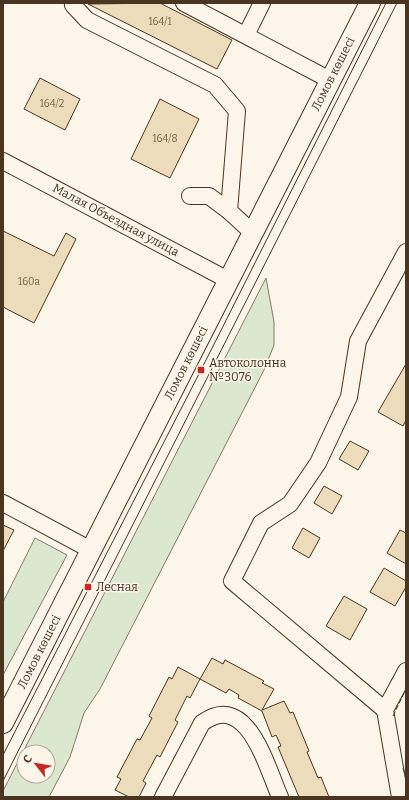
<svg xmlns="http://www.w3.org/2000/svg" width="409" height="800" font-family="Bitter,serif">
  <style>
    .green { fill: #dce7d0; stroke: #887966; fill-rule: evenodd }
    .building { fill: #ecdcbc; stroke: #4a3520 }
    .lines { fill: none; stroke-linecap: round; stroke-linejoin: round }
    .minor-casing { stroke: #4a3520; stroke-width: 18 }
    .major-casing { stroke: #4a3520; stroke-width: 22 }
    .minor { stroke: #fbf6e9; stroke-width: 16 }
    .major { stroke: #fbf6e9; stroke-width: 20 }
    .tram { stroke: #4a3520; stroke-width: 1 }
    .fence { stroke: #4a3520; stroke-width: 1; stroke-dasharray: 5 2; stroke-linecap: butt }
    .poi-dot { fill: #c62828; stroke: #fbf6e9; stroke-width: 1.5 }
    .labels { text-anchor: middle; dominant-baseline: central; stroke-width: 3; stroke-linejoin: round; paint-order: stroke }
    .number-label { font-size: 10px; fill: #725f47 }
    .street-label { font-size: 12px; fill: #4a3520; stroke: #fbf6e9 }
    .poi-label { font-size: 12px; fill: #4a3520; stroke: #fbf6e9; text-anchor: start }
  </style>
  <rect width="100%" height="100%" fill="#fbf6e9"/>
  <g class="green">
    <path d="M266 278 274 322V345L264 370 100 689 84 713 70 757 49 797H3V791ZM24 752H48V776H24Z"/>
    <polygon points="35,538 67,555 3,675 3,602"/>
  </g>
  <g class="building">
    <polygon points="160,3 232,40 217,69 88,4"/>
    <polygon points="40,78 80,99 65,130 24,109"/>
    <polygon points="160,99 199,119 170,178 131,159"/>
    <polygon points="3,231 54,256 66,233 76,239 34,323 3,307"/>
    <polygon points="406,364 406,420 403,426 378,412"/>
    <polygon points="350,441 369,451 358,470 339,459"/>
    <polygon points="324,486 342,496 332,514 314,503"/>
    <polygon points="3,525 14,530 3,551"/>
    <polygon points="303,528 320,538 309,558 292,548"/>
    <polygon points="400,530 406,533 406,564 387,553"/>
    <polygon points="384,568 406,581 406,587 395,606 370,592"/>
    <polygon points="344,596 367,609 350,640 326,626"/>
    <polygon points="212,658 223,664 225,660 264,681 262,683 274,689 262,710 284,701 290,713 293,712 309,751 307,752 318,778 321,777 329,797 299,797 278,747 281,746 276,735 272,737 262,711 238,698 239,695 229,689 226,693 200,679"/>
    <polygon points="178,667 200,679 190,698 187,696 175,720 178,722 160,757 157,755 143,781 146,783 139,797 129,797 115,790 121,779 117,777 137,739 140,740 152,718 149,716 169,677 172,679"/>
  </g>
  <g class="lines">
    <g class="minor-casing">
      <g id="minor">
        <polyline points="74,3 73,5 87,20 215,85 237,111 229,211 253,233"/>
        <polyline points="184,3 330,80"/>
        <polyline points="246,35 262,3"/>
        <polyline points="3,161 228,280"/>
        <polyline points="190,196 209,196 229,211"/>
        <polyline points="3,503 91,550"/>
        <polyline points="385,710 232,581 261,523 290,504 318,463 349,397 358,341 406,252"/>
        <path d="M163 797 202 723C247 689 267 768 280 797"/>
        <polyline points="400,797 385,710 406,671"/>
      </g>
    </g>
    <g class="major-casing">
      <polyline id="major" points="3,723 370,3"/>
    </g>
    <use href="#minor" class="minor"/>
    <use href="#major" class="major"/>
    <g class="tram">
      <polyline points="3,755 201,370 386,3"/>
      <polyline points="3,781 397,3"/>
    </g>
    <g class="fence">
      <polyline points="393,716 406,689"/>
      <polyline points="403,768 406,779"/>
    </g>
  </g>
  <g class="poi-dot">
    <rect x="197" y="366" width="8" height="8" rx="2"/>
    <rect x="84" y="583" width="8" height="8" rx="2"/>
  </g>
  <g class="labels">
    <g class="number-label">
      <text x="160" y="22">164/1</text>
      <text x="52" y="104">164/2</text>
      <text x="165" y="139">164/8</text>
      <text x="29" y="282">160а</text>
    </g>
    <g class="street-label">
      <text transform="translate(333 74) rotate(-63)">Ломов көшесі</text>
      <text transform="translate(116 220) rotate(28)">Малая Объездная улица</text>
      <text transform="translate(186 363) rotate(-63)">Ломов көшесі</text>
      <text transform="translate(39 652) rotate(-63)">Ломов көшесі</text>
    </g>
    <g class="poi-label">
      <text x="209" y="363">Автоколонна<tspan x="209" dy="14">№3076</tspan></text>
      <text x="96" y="587">Лесная</text>
    </g>
  </g>
  <rect width="409" height="800" fill="none" stroke="#4a3520" stroke-width="8"/>
  <g transform="translate(36 764) rotate(301)"><circle r="19" fill="#fbf6e9" stroke="#b4a999"/>
  <path d="M0-3L7 15L0 10L-7 15Z" fill="#c62828"/>
  <text y="-6" font-size="11" font-weight="bold" text-anchor="middle" fill="#4a3520">С</text>
  </g>
</svg>
